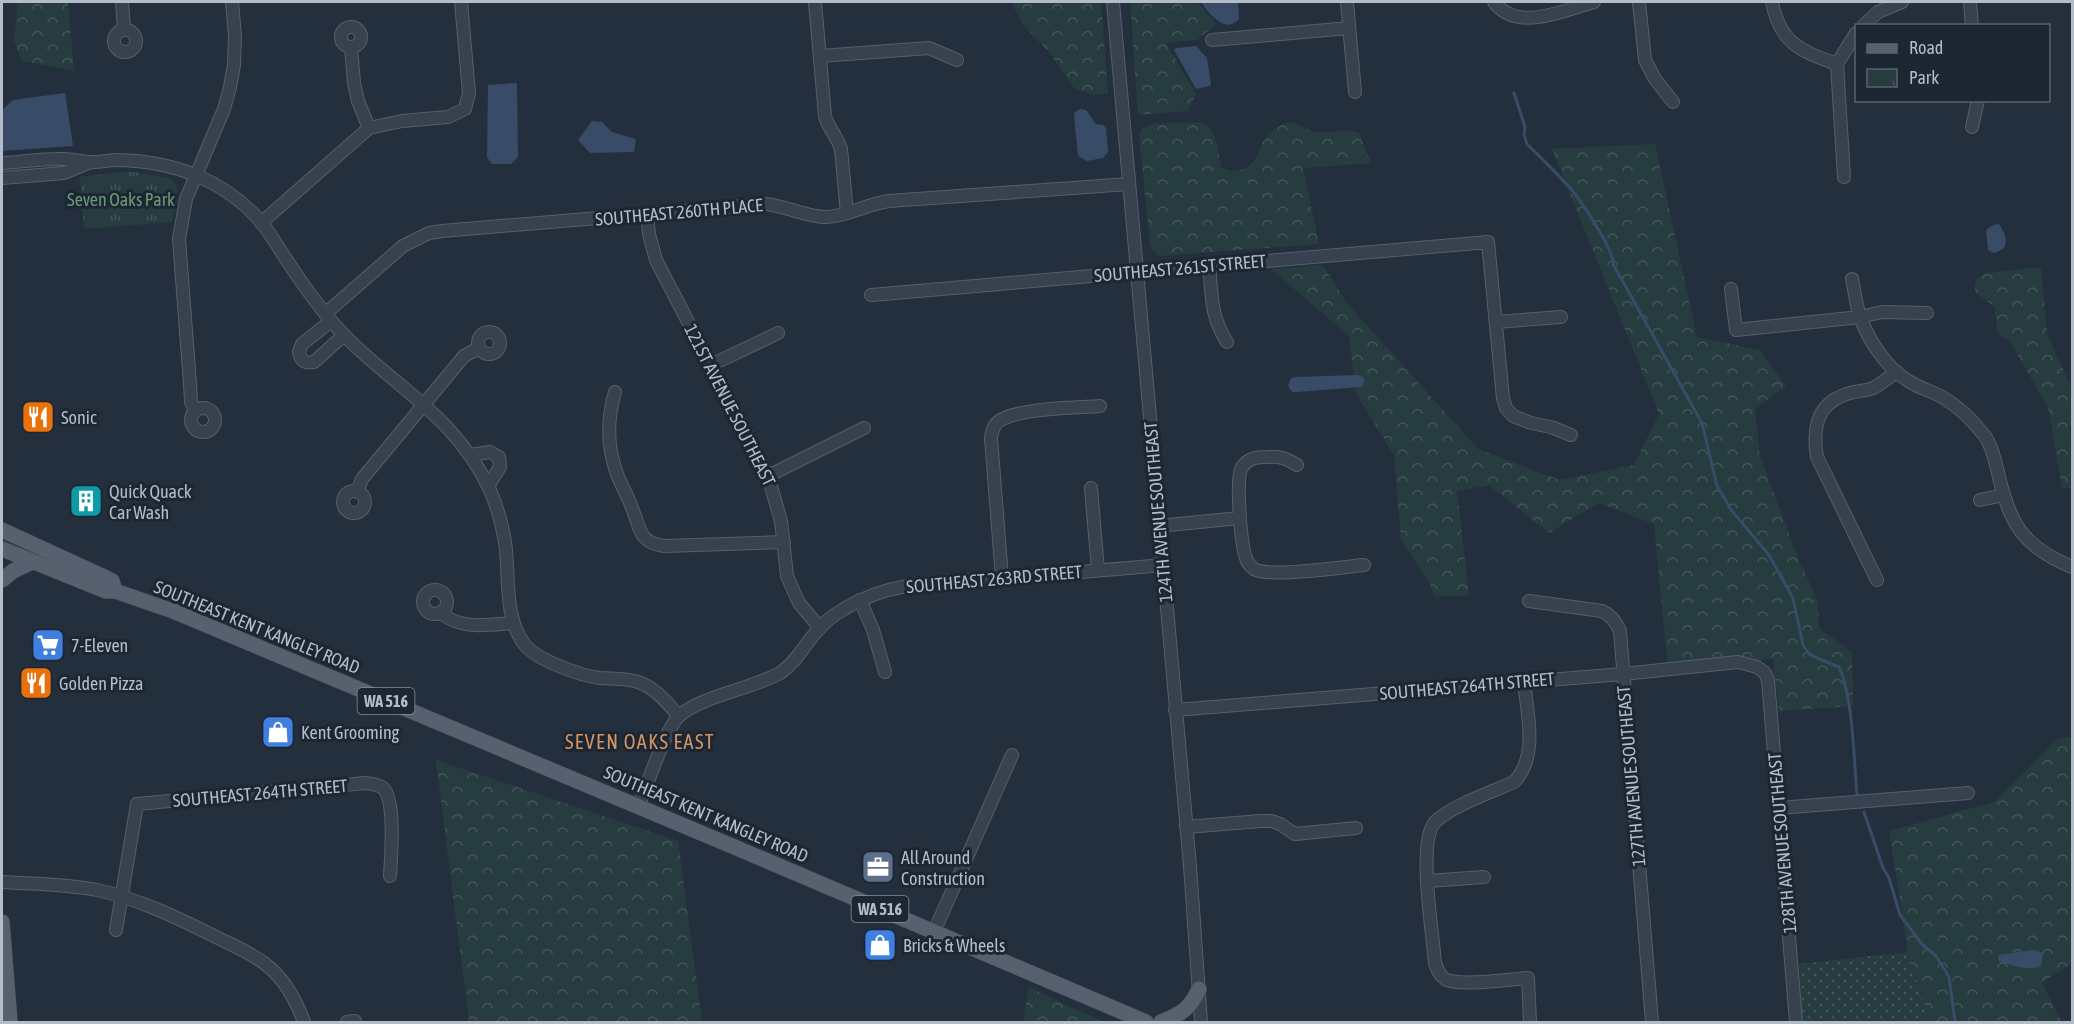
<svg xmlns="http://www.w3.org/2000/svg" width="2074" height="1024" font-family="'Asap Condensed',sans-serif">
  <style>
    .grass { fill: url(#grass-dots) }
    .forest { fill: url(#forest-crowns) }
    .park { fill: url(#park-tufts) }
    .water { fill: #394c67 }
    .lines { fill: none; stroke-linecap: round; stroke-linejoin: round }
    .stream { stroke: #394c67; stroke-width: 3 }
    .minor-casing { stroke: #565f6c; stroke-width: 14 }
    .major-casing { stroke: #414a57; stroke-width: 16 }
    .minor { stroke: #38414e; stroke-width: 12 }
    .major { stroke: #56606e; stroke-width: 15 }
    .labels { text-anchor: middle; dominant-baseline: central; stroke-width: 6; stroke-linejoin: round; paint-order: stroke }
    .shield { fill: #1d2633; stroke: #878f9c; stroke-width: 1.5 }
    .shield-label { font-size: 16px; font-weight: bold; fill: #b4bcc9 }
    .park-label { font-size: 18px; fill: #6b9a76; stroke: #1d2633 }
    .street-label { font-size: 18px; fill: #b4bcc9; stroke: #1d2633 }
    .poi-label { font-size: 18px; fill: #b4bcc9; stroke: #1d2633; text-anchor: start }
    .neighbourhood-label { font-size: 20px; letter-spacing: 1.5px; fill: #d59563; stroke: #1d2633 }
  </style>
  <defs>
    <pattern id="grass-dots" width="8" height="8" patternUnits="userSpaceOnUse" patternTransform="scale(1.5)"><rect width="8" height="8" fill="#263c3f"/><path d="M2 2h.1M6 6h.1" fill="none" stroke="#435659" stroke-width="1.8" stroke-linecap="round"/></pattern>
    <pattern id="forest-crowns" width="20" height="18" patternUnits="userSpaceOnUse" patternTransform="scale(1.5)"><rect width="20" height="18" fill="#263c3f"/><path d="M2 6a3 3 0 1 1 6 0M12 15a3 3 0 1 1 6 0" fill="none" stroke="#435659"/></pattern>
    <pattern id="park-tufts" width="24" height="20" patternUnits="userSpaceOnUse" patternTransform="scale(1.5)"><rect width="24" height="20" fill="#263c3f"/><path d="M3 7l-1-3M5 7V3M7 7l1-3M15 17l-1-3M17 17v-4M19 17l1-3" fill="none" stroke="#435659"/></pattern>
  </defs>
  <rect width="100%" height="100%" fill="#242f3e"/>
  <polygon class="grass" points="1908,952 1930,1022 1802,1022 1799,964"/>
  <g class="forest">
    <polygon points="18,2 68,2 74,71 22,61 14,41"/>
    <polygon points="1011,2 1101,2 1108,94 1093,95 1074,88 1049,52 1024,26"/>
    <polygon points="1130,2 1197,2 1216,24 1197,40 1166,43 1196,94 1188,111 1138,115"/>
    <path d="M1201 122C1217 128 1218 152 1221 167 1236 176 1252 168 1259 153 1261 148 1261 144 1264 140 1268 134 1275 128 1282 125 1295 118 1301 127 1312 131 1328 136 1343 127 1359 133L1371 163 1303 168 1319 244 1160 256 1154 252 1150 245 1139 135 1143 128 1152 124Z"/>
    <polygon points="1655,144 1697,337 1760,350 1786,386 1755,409 1760,456 1795,550 1818,603 1819,628 1852,652 1853,706 1779,711 1773,659 1668,669 1654,524 1599,503 1549,533 1489,485 1457,491 1469,595 1434,597 1430,584 1401,540 1394,455 1356,394 1349,336 1271,269 1323,265 1346,302 1478,449 1560,480 1634,465 1659,414 1552,149"/>
    <polygon points="2041,267 2047,334 2072,389 2072,426 2070,426 2072,488 2062,488 2048,407 2010,342 1998,334 1994,306 1976,293 1974,285 1977,278 1986,273"/>
    <polygon points="2072,737 2072,963 2042,983 2062,1022 1930,1022 1908,952 1889,831 1994,802 2059,738"/>
    <polygon points="436,760 678,841 702,1022 469,1022"/>
    <polygon points="1029,987 1103,1022 1023,1022"/>
  </g>
  <path class="park" d="M121 172H135L169 178C184 188 175 207 172 222L84 229 80 177Z"/>
  <g class="water">
    <path d="M1201 2H1238L1239 19C1226 35 1208 13 1201 2Z"/>
    <polygon points="1196,46 1207,58 1211,84 1210,86 1196,89 1174,50 1176,48"/>
    <polygon points="517,83 518,157 511,164 492,164 487,157 488,85"/>
    <polygon points="65,93 73,146 2,151 2,110 13,100"/>
    <polygon points="1080,109 1086,110 1096,124 1103,125 1106,128 1108,152 1103,158 1087,161 1078,156 1074,116 1075,112"/>
    <polygon points="592,121 602,122 612,132 636,139 634,152 590,153 578,140"/>
    <path d="M1999 224C2004 232 2009 241 2003 249L1994 253 1988 250 1986 230 1993 225Z"/>
    <polygon points="1357,375 1363,377 1365,381 1360,387 1297,392 1292,392 1288,386 1291,378 1296,377"/>
    <path d="M2034 950 2043 953 2041 966C2029 972 2011 965 1999 961L1998 958 1999 955Z"/>
  </g>
  <g class="lines">
    <g class="stream">
      <path d="M1514 93 1525 127 1524 135 1527 144C1544 161 1561 177 1576 195 1584 206 1615 252 1613 264L1702 423 1717 486 1732 511 1769 555 1793 598 1803 645 1810 655 1839 667C1853 697 1854 760 1857 794"/>
      <polyline points="1864,812 1883,868 1889,878 1900,915 1922,944 1936,956 1949,977 1955,1022"/>
    </g>
    <g class="minor-casing">
      <g id="minor">
        <polyline points="122,2 124,30"/>
        <path d="M815 2 825 116C828 128 837 136 841 149L847 213"/>
        <polyline points="1113,2 1190,866 1201,1022"/>
        <polyline points="1347,2 1355,92"/>
        <path d="M1494 2C1517 33 1564 10 1594 2"/>
        <polyline points="1639,2 1645,60 1655,79 1673,102"/>
        <path d="M1772 2C1780 43 1800 51 1837 64"/>
        <polyline points="1970,2 1972,26"/>
        <polyline points="1863,26 1878,12 1902,2"/>
        <circle cx="351" cy="37" r="10"/>
        <circle cx="125" cy="41" r="11"/>
        <polyline points="1212,40 1349,28"/>
        <polyline points="351,47 354,83 358,101 369,128"/>
        <polyline points="820,56 929,48 957,60"/>
        <polyline points="1837,64 1844,177"/>
        <polyline points="1837,64 1856,33"/>
        <polyline points="1972,127 1978,100"/>
        <path d="M2 163C22 162 44 158 65 159 73 159 81 162 89 162 98 163 108 160 118 160 173 161 225 180 261 222 271 234 279 249 288 262 307 291 327 319 351 342 403 392 458 421 490 490 497 506 502 524 505 542 510 575 503 617 525 645 537 660 581 676 600 678 613 679 626 678 638 682 656 688 667 703 679 716"/>
        <polyline points="2,178 64,173 88,163"/>
        <polyline points="647,214 649,234 656,260 768,476 781,521 787,576 799,603 820,628"/>
        <polyline points="261,223 369,128 402,121 448,117 465,109 469,93 461,2"/>
        <path d="M1209 265C1212 294 1210 316 1227 342"/>
        <path d="M1852 279C1855 292 1856 307 1861 319 1869 341 1887 368 1907 380 1918 388 1932 391 1944 398 1959 407 1973 421 1984 435 1992 445 1995 461 1998 473 2010 524 2022 546 2072 567"/>
        <polyline points="1731,289 1736,330 1860,317 1882,312 1927,313"/>
        <polyline points="871,295 1488,242 1503,398 1506,408 1513,416 1531,423 1551,427 1571,435"/>
        <path d="M325 314 403 246 429 233 442 231 766 204C786 206 807 217 826 217 848 216 867 204 889 201L1129 184"/>
        <path d="M331 321 302 344 299 352C300 361 306 364 314 362L344 335"/>
        <polyline points="1496,322 1561,317"/>
        <circle cx="489" cy="343" r="11"/>
        <polyline points="711,365 778,333"/>
        <path d="M615 392C607 419 607 447 617 474 621 485 628 496 632 508 641 529 638 542 664 546L784 542"/>
        <circle cx="203" cy="420" r="12"/>
        <polyline points="195,411 191,402 190,384 179,239 186,199 224,109 230,87 234,65 235,36 232,2"/>
        <polyline points="470,455 490,452 499,457 500,467 488,486"/>
        <path d="M1297 465C1286 458 1279 456 1267 457 1257 457 1248 458 1242 467 1235 477 1241 545 1246 558 1247 562 1250 566 1254 569 1268 578 1343 567 1364 565"/>
        <polyline points="768,476 864,428"/>
        <polyline points="1091,488 1098,570"/>
        <circle cx="354" cy="502" r="11"/>
        <polyline points="357,492 362,479 464,356 479,348"/>
        <polyline points="1980,500 2003,495"/>
        <polyline points="1158,526 1240,518"/>
        <path d="M1002 578 991 438C992 432 993 426 998 422 1014 408 1077 408 1100 406"/>
        <path d="M1877 580 1817 457C1812 427 1817 402 1850 393 1857 391 1866 391 1873 388 1881 384 1889 377 1897 372"/>
        <circle cx="435" cy="602" r="12"/>
        <polyline points="860,600 873,630 885,672"/>
        <path d="M1529 601 1602 611C1612 616 1615 621 1620 631L1652 1022"/>
        <path d="M441 613C461 630 488 625 512 623"/>
        <path d="M1524 681C1527 714 1539 756 1514 782 1492 792 1451 806 1435 822 1417 841 1433 935 1435 963 1437 969 1439 975 1445 979 1458 987 1511 979 1528 978L1530 1022"/>
        <polyline points="1175,710 1623,674 1738,662 1757,667 1765,673 1768,680 1796,1022"/>
        <path d="M638 807C647 786 665 730 679 716 701 696 752 689 780 673 797 662 805 643 819 629 825 622 835 614 844 609 892 579 948 582 1003 578 1056 574 1109 570 1162 565"/>
        <polyline points="1779,808 1968,793"/>
        <polyline points="1186,827 1261,821 1272,821 1280,824 1295,834 1356,828"/>
        <polyline points="1428,881 1484,877"/>
        <path d="M2 882C33 884 66 884 97 890 139 899 178 918 216 937 232 945 249 952 264 963 283 977 296 1000 304 1022"/>
        <path d="M116 930 137 804 365 783C371 784 378 784 383 788 396 800 391 857 390 876"/>
        <polyline points="934,932 1012,755"/>
        <polyline points="347,1022 355,1021"/>
      </g>
    </g>
    <g class="major-casing">
      <g id="major">
        <polyline points="2,530 102,576 112,581 115,591"/>
        <polyline points="2,549 106,591 115,591 173,611 732,846 1146,1022"/>
        <polyline points="2,580 13,571 32,562"/>
        <polyline points="2,922 10,1022"/>
        <path d="M1161 1022C1181 1014 1190 1009 1199 989"/>
      </g>
    </g>
    <use href="#minor" class="minor"/>
    <use href="#major" class="major"/>
  </g>
  <defs>
    <g id="restaurant-square" transform="scale(1.725)"><rect x="-9" y="-9" width="18" height="18" rx="4" fill="#e8710a" stroke="#1d2633"/><path d="M-5-6h1v4h1v-4h1v4h1v-4h1v5L-1.5 .5V6h-2V.5L-5-1ZM5-6V6H3V1.5H1.5Q1.5-4 5-6Z" fill="#fff"/></g>
    <g id="building-square" transform="scale(1.725)"><rect x="-9" y="-9" width="18" height="18" rx="4" fill="#0f9aa8" stroke="#1d2633"/><path d="M-4-6H4V6H1V3H-1V6H-4ZM-2.5-4.3h1.7v1.8h-1.7ZM.8-4.3h1.7v1.8H.8ZM-2.5-1h1.7V.8h-1.7ZM.8-1h1.7V.8H.8Z" fill="#fff"/></g>
    <g id="supermarket-square" transform="scale(1.725)"><rect x="-9" y="-9" width="18" height="18" rx="4" fill="#3f7fe0" stroke="#1d2633"/><path d="M-6-5.5h2.5l.6 2H6L4.5 2H-2.5L-4.4-4H-6ZM-1.5 3.2a1.3 1.3 0 1 0 .1 0ZM3 3.2a1.3 1.3 0 1 0 .1 0Z" fill="#fff"/></g>
    <g id="shop-square" transform="scale(1.725)"><rect x="-9" y="-9" width="18" height="18" rx="4" fill="#3f7fe0" stroke="#1d2633"/><path d="M-5-2.5h2.3a2.7 3.5 0 0 1 5.4 0H5L5.5 6h-11ZM-1.5-2.5h3a1.5 2.3 0 0 0-3 0Z" fill="#fff"/></g>
    <g id="office-square" transform="scale(1.725)"><rect x="-9" y="-9" width="18" height="18" rx="4" fill="#5c6f8a" stroke="#1d2633"/><path d="M-6-3h4V-5.5h4V-3h4V5H-6ZM-1-4.5V-3h2v-1.5ZM-6 0V1H6V0Z" fill="#fff"/></g>
  </defs>
  <g fill-rule="evenodd">
    <use href="#restaurant-square" x="38" y="417"/>
    <use href="#building-square" x="86" y="501"/>
    <use href="#supermarket-square" x="48" y="645"/>
    <use href="#restaurant-square" x="36" y="683"/>
    <use href="#shop-square" x="278" y="732"/>
    <use href="#office-square" x="878" y="867"/>
    <use href="#shop-square" x="880" y="945"/>
  </g>
  <g class="labels">
    <g class="shield">
      <rect x="357.5" y="688" width="57" height="26" rx="4.5"/>
      <rect x="851.5" y="896" width="57" height="26" rx="4.5"/>
    </g>
    <g class="shield-label">
      <text x="386" y="701">WA 516</text>
      <text x="880" y="909">WA 516</text>
    </g>
    <g class="park-label">
      <text x="121" y="199">Seven Oaks Park</text>
    </g>
    <g class="street-label">
      <text transform="translate(679 212) rotate(-5)">SOUTHEAST 260TH PLACE</text>
      <text transform="translate(1180 268) rotate(-5)">SOUTHEAST 261ST STREET</text>
      <text transform="translate(730 405) rotate(63)">121ST AVENUE SOUTHEAST</text>
      <text transform="translate(1158 512) rotate(-95)">124TH AVENUE SOUTHEAST</text>
      <text transform="translate(994 579) rotate(-5)">SOUTHEAST 263RD STREET</text>
      <text transform="translate(257 627) rotate(22)">SOUTHEAST KENT KANGLEY ROAD</text>
      <text transform="translate(1467 686) rotate(-5)">SOUTHEAST 264TH STREET</text>
      <text transform="translate(1631 776) rotate(-95)">127TH AVENUE SOUTHEAST</text>
      <text transform="translate(260 793) rotate(-5)">SOUTHEAST 264TH STREET</text>
      <text transform="translate(706 814) rotate(23)">SOUTHEAST KENT KANGLEY ROAD</text>
      <text transform="translate(1782 843) rotate(-95)">128TH AVENUE SOUTHEAST</text>
    </g>
    <g class="poi-label">
      <text x="61" y="417">Sonic</text>
      <text x="109" y="491">Quick Quack<tspan x="109" dy="21">Car Wash</tspan></text>
      <text x="71" y="645">7-Eleven</text>
      <text x="59" y="683">Golden Pizza</text>
      <text x="301" y="732">Kent Grooming</text>
      <text x="901" y="857">All Around<tspan x="901" dy="21">Construction</tspan></text>
      <text x="903" y="945">Bricks &amp; Wheels</text>
    </g>
    <g class="neighbourhood-label">
      <text x="640" y="741">SEVEN OAKS EAST</text>
    </g>
  </g>
  <rect width="2074" height="1024" fill="none" stroke="#b4bcc9" stroke-width="6"/>
  <rect x="1855" y="24" width="195" height="78" fill="#1d2633" stroke="#59626f" stroke-width="1.5"/>
  <rect x="1867" y="44" width="30" height="9" fill="#56606e" stroke="#59626f" stroke-width="1.5"/>
  <text x="1909" y="54" font-size="18" fill="#b4bcc9">Road</text>
  <rect x="1867" y="69" width="30" height="18" fill="url(#park-tufts)" stroke="#59626f" stroke-width="1.5"/>
  <text x="1909" y="84" font-size="18" fill="#b4bcc9">Park</text>
</svg>
